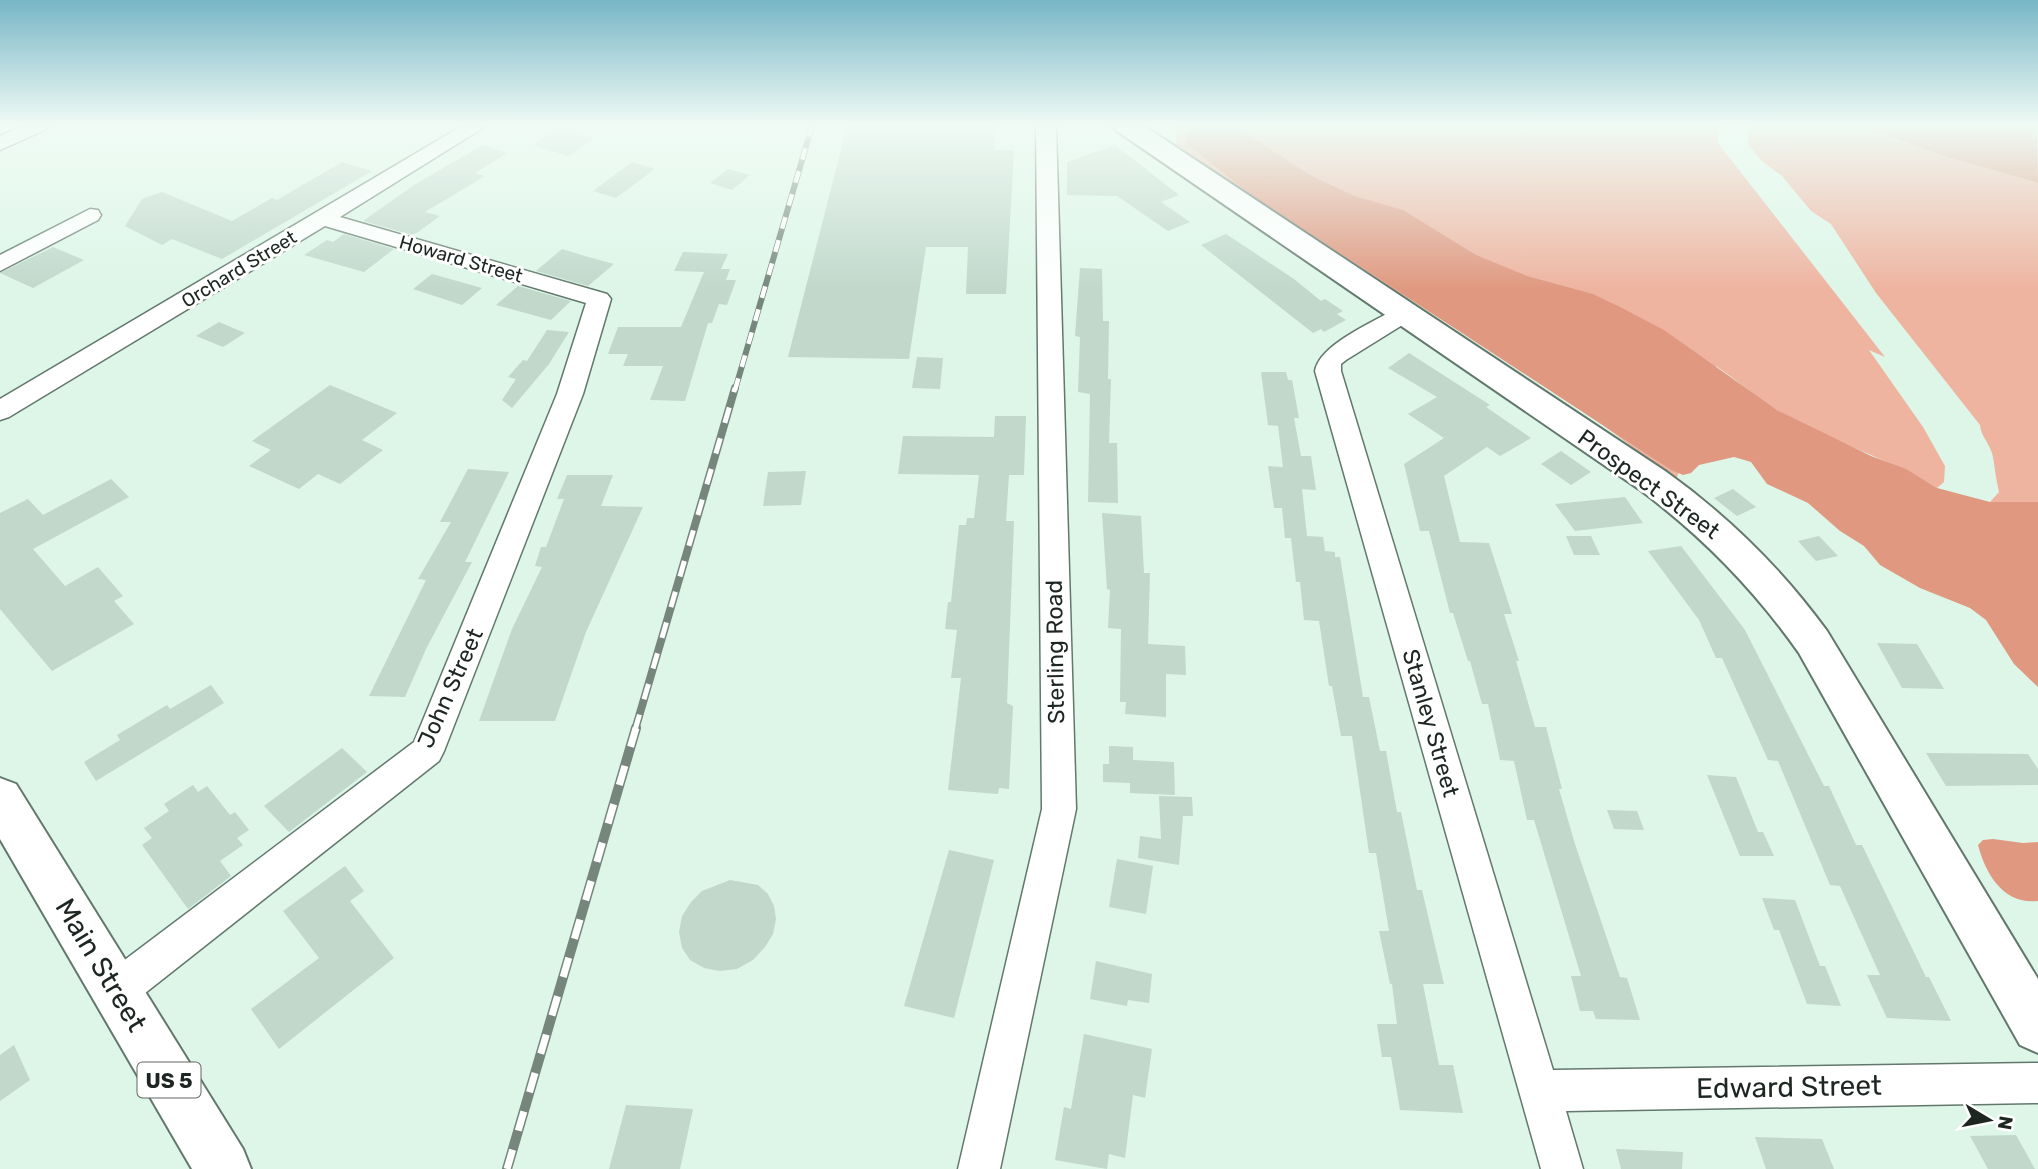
<svg xmlns="http://www.w3.org/2000/svg" width="2038" height="1169" font-family="Rubik,sans-serif">
  <style>
    .green { fill: #eeb4a0 }
    .forest { fill: #e09880 }
    .building { fill: #c1d8cb }
    .lines { fill: none; stroke-linecap: round; stroke-linejoin: round }
    .minor-casing { stroke: #63786c; stroke-width: 3 }
    .secondary-casing { stroke: #63786c; stroke-width: 4 }
    .trunk-casing { stroke: #63786c; stroke-width: 4 }
    .minor { fill: #fff; fill-rule: evenodd }
    .secondary { fill: #fff; fill-rule: evenodd }
    .trunk { fill: #fff; fill-rule: evenodd }
    .rail-far2-casing { stroke: #76867d; stroke-width: 6 }
    .rail-far1-casing { stroke: #76867d; stroke-width: 8 }
    .rail-casing { stroke: #76867d; stroke-width: 10 }
    .rail-far2 { stroke: #fff; stroke-width: 4.5; stroke-dasharray: 12; stroke-linecap: butt }
    .rail-far1 { stroke: #fff; stroke-width: 5; stroke-dasharray: 16; stroke-linecap: butt }
    .rail { stroke: #fff; stroke-width: 7; stroke-dasharray: 20; stroke-linecap: butt }
    .labels { text-anchor: middle; dominant-baseline: central; stroke-width: 6; stroke-linejoin: round; paint-order: stroke }
    .far-street-label { font-size: 19px; fill: #1d2621; stroke: #fff }
    .shield { fill: #fff; stroke: #616764; stroke-width: 2 }
    .shield-label { font-size: 21px; font-weight: bold; fill: #1d2621 }
    .street-label { font-size: 23px; fill: #1d2621; stroke: #fff }
    .near-street-label { font-size: 28px; fill: #1d2621; stroke: #fff }
  </style>
  <rect width="100%" height="100%" fill="#ddf6e8"/>
  <g class="green">
    <path d="M1177 126H1718V143L1885 357 1869 350 1923 427 1945 466 1944 482 1937 488C1886 457 1828 441 1777 410 1756 397 1737 380 1716 366L1676 480 1583 410 1337 253 1176 145Z"/>
    <path d="M1752 126H1862L1940 155 2038 183V502H1990L1999 492C1996 480 1995 469 1993 457 1991 445 1981 437 1980 425L1876 293 1831 224 1811 211 1782 176 1763 162 1748 145V134Z"/>
  </g>
  <g class="forest">
    <polygon points="1187,126 1241,126 1251,136 1308,174 1354,196 1403,210 1476,255 1527,276 1593,294 1620,307 1664,330 1777,410 1871,456 1906,469 1937,488 1990,502 2038,502 2038,687 2014,664 1986,620 1970,608 1920,588 1880,565 1864,546 1840,531 1808,503 1767,484 1751,462 1734,457 1699,465 1691,473 1683,475 1671,470 1247,192 1187,144"/>
    <polygon points="1862,126 2037,126 2038,183 1940,155"/>
    <path d="M1993 839 2023 843 2038 842V901C2004 905 1986 875 1978 845L1983 840Z"/>
  </g>
  <g class="building">
    <polygon points="847,126 996,126 994,150 1014,150 1006,294 966,294 968,247 926,247 909,359 788,357"/>
    <polygon points="560,127 594,138 568,156 533,145"/>
    <polygon points="483,145 507,153 475,173 485,176 425,212 440,216 418,232 412,235 363,221 414,185"/>
    <polygon points="1115,145 1179,195 1161,202 1190,222 1168,231 1117,196 1067,195 1067,162"/>
    <polygon points="342,162 372,171 222,259 172,239 162,245 125,226 142,199 162,192 232,221 272,198 277,200"/>
    <polygon points="632,162 655,169 616,198 593,191"/>
    <polygon points="728,169 750,175 732,190 710,183"/>
    <polygon points="344,234 394,249 364,272 304,255 327,240 333,242"/>
    <polygon points="1226,234 1294,279 1321,301 1325,299 1343,311 1337,314 1346,320 1324,332 1321,329 1313,333 1201,245"/>
    <polygon points="53,247 84,260 33,288 0,273"/>
    <polygon points="562,249 585,256 614,264 588,286 536,271"/>
    <polygon points="683,252 728,254 721,269 730,269 726,280 736,280 727,305 719,304 712,323 708,323 685,401 650,400 663,366 623,366 628,354 608,354 618,327 681,327 704,272 674,271"/>
    <polygon points="1080,268 1102,269 1103,321 1109,321 1108,379 1111,379 1109,443 1117,443 1118,503 1088,502 1090,394 1078,392 1080,337 1075,336"/>
    <polygon points="432,274 482,288 462,305 413,289"/>
    <polygon points="518,286 571,301 551,320 496,305"/>
    <polygon points="219,322 245,333 223,347 196,336"/>
    <polygon points="547,330 569,332 549,364 512,408 502,400 516,379 508,377 523,360 527,361"/>
    <polygon points="1409,353 1490,405 1486,407 1531,438 1500,456 1487,447 1444,476 1460,542 1489,543 1512,614 1504,614 1519,661 1516,661 1535,727 1546,727 1562,789 1559,789 1575,844 1620,977 1627,978 1640,1020 1596,1019 1593,1011 1580,1011 1571,976 1581,976 1534,820 1527,820 1514,761 1500,760 1488,704 1482,704 1470,661 1468,661 1453,613 1450,613 1429,531 1420,531 1404,464 1444,438 1408,414 1437,397 1388,368"/>
    <polygon points="917,357 943,358 940,389 912,388"/>
    <polygon points="1261,372 1286,372 1288,380 1292,380 1299,418 1294,418 1301,456 1311,456 1316,490 1302,489 1307,536 1323,537 1325,551 1335,552 1335,557 1340,557 1363,697 1369,697 1380,751 1386,751 1397,812 1401,812 1417,890 1422,890 1444,984 1423,984 1439,1065 1453,1065 1463,1113 1400,1110 1391,1057 1382,1057 1377,1024 1397,1024 1392,984 1390,984 1379,931 1389,931 1376,853 1369,853 1352,736 1341,736 1332,686 1329,686 1319,621 1304,620 1300,582 1296,582 1291,538 1285,538 1282,508 1274,508 1268,466 1283,467 1278,426 1268,425"/>
    <polygon points="330,385 397,413 362,440 383,450 340,484 318,474 299,489 249,466 271,450 252,441"/>
    <polygon points="995,416 1026,416 1024,475 1009,475 1006,521 1014,521 1007,703 1013,706 1009,789 999,788 998,794 948,790 961,678 951,678 957,630 945,629 948,602 951,602 959,525 966,525 967,518 974,518 979,475 898,474 903,436 994,437"/>
    <polygon points="1561,451 1591,472 1571,485 1541,464"/>
    <polygon points="468,469 509,472 465,562 472,562 426,649 405,697 369,696 426,580 418,579 451,522 440,522"/>
    <polygon points="806,471 801,505 763,506 768,472"/>
    <polygon points="567,475 613,475 601,506 643,507 586,632 555,721 479,721 512,629 542,567 535,566 541,547 546,547 564,499 557,499"/>
    <polygon points="111,479 129,497 33,549 65,586 98,567 123,596 114,601 134,624 52,671 0,609 0,513 28,499 43,515"/>
    <polygon points="1733,489 1756,507 1737,516 1714,498"/>
    <polygon points="1625,497 1643,523 1575,531 1555,504"/>
    <polygon points="1102,513 1141,516 1144,573 1150,573 1148,644 1185,646 1186,675 1166,674 1166,717 1125,714 1126,702 1120,702 1121,629 1108,628 1110,590 1107,589"/>
    <polygon points="1566,536 1591,536 1600,555 1574,555"/>
    <polygon points="1819,536 1838,556 1816,561 1798,541"/>
    <polygon points="1681,546 1745,630 1824,786 1829,786 1856,845 1862,845 1926,977 1929,977 1951,1021 1887,1018 1867,975 1880,975 1840,886 1830,885 1778,761 1768,760 1722,658 1716,658 1699,620 1648,551"/>
    <polygon points="1877,643 1917,644 1944,689 1902,688"/>
    <polygon points="211,685 224,703 96,781 84,762 120,740 117,735 167,705 170,709"/>
    <polygon points="1109,746 1133,747 1133,760 1174,762 1175,795 1130,793 1130,783 1103,782 1103,764 1109,764"/>
    <polygon points="342,748 367,772 289,832 264,806"/>
    <polygon points="1926,753 2028,754 2038,769 2038,785 1946,786"/>
    <polygon points="1707,775 1736,777 1758,832 1763,832 1774,856 1740,856"/>
    <polygon points="193,785 198,792 207,786 230,815 235,812 249,830 237,838 243,845 220,861 231,876 188,909 142,845 152,838 144,828 169,811 164,804"/>
    <polygon points="1159,796 1192,797 1193,816 1183,816 1179,865 1138,858 1140,836 1161,839"/>
    <polygon points="1607,810 1637,811 1644,830 1614,829"/>
    <polygon points="949,850 994,860 954,1018 904,1006"/>
    <polygon points="1117,859 1153,866 1146,914 1109,907"/>
    <polygon points="345,866 364,891 350,901 394,958 279,1049 251,1009 319,958 283,911"/>
    <polygon points="730,880 758,885 768,894 774,906 776,919 773,934 765,947 753,960 737,969 720,971 704,968 690,960 682,948 679,932 682,916 691,902 702,891"/>
    <polygon points="1762,898 1795,900 1820,966 1825,966 1841,1006 1807,1004 1779,930 1774,930"/>
    <polygon points="1096,961 1152,974 1149,1003 1128,1000 1127,1006 1090,999"/>
    <polygon points="1084,1034 1152,1049 1145,1098 1133,1095 1125,1158 1109,1154 1107,1169 1055,1160 1064,1107 1071,1109"/>
    <polygon points="14,1045 30,1080 0,1101 0,1055"/>
    <polygon points="626,1105 693,1109 680,1169 609,1169"/>
    <polygon points="2016,1135 2035,1169 1988,1169 1970,1136"/>
    <polygon points="1755,1137 1822,1139 1834,1169 1766,1169"/>
    <polygon points="1616,1149 1683,1152 1682,1169 1621,1169"/>
  </g>
  <g class="lines">
    <g class="minor-casing">
      <g id="minor">
        <polygon points="22,126 48,126 45,130 0,150 0,136"/>
        <polygon points="462,126 486,126 340,217 607,294 611,299 583,394 444,751 439,761 130,1005 116,1010 102,1005 97,991 102,977 414,742 557,394 586,303 325,226 9,417 0,420 0,399"/>
        <polygon points="1036,126 1056,126 1076,809 1000,1169 958,1169 1042,809"/>
        <polygon points="90,209 98,210 101,215 98,220 0,271 0,255"/>
        <path d="M1404 307 1412 309 1416 314 1412 319 1346 360 1341 364V371L1553 1070 2038 1063V1103L1566 1111 1583 1169H1541L1315 371C1319 345 1373 322 1396 309Z"/>
      </g>
    </g>
    <g class="secondary-casing">
      <path id="secondary" d="M1113 126H1144L1665 471C1728 516 1781 568 1827 631L2038 979V1053L2020 1045 1799 653C1754 589 1702 536 1639 489L1117 131Z"/>
    </g>
    <g class="trunk-casing">
      <polygon id="trunk" points="0,778 16,784 243,1149 251,1169 192,1169 0,839"/>
    </g>
    <use href="#minor" class="minor"/>
    <use href="#secondary" class="secondary"/>
    <use href="#trunk" class="trunk"/>
    <g class="rail-far2-casing">
      <polyline id="rail-far2" points="735,390 812,126"/>
    </g>
    <g class="rail-far1-casing">
      <polyline id="rail-far1" points="635,730 735,388"/>
    </g>
    <g class="rail-casing">
      <polyline id="rail" points="507,1169 636,728"/>
    </g>
    <use href="#rail-far2" class="rail-far2"/>
    <use href="#rail-far1" class="rail-far1"/>
    <use href="#rail" class="rail"/>
  </g>
  <linearGradient id="sky" x2="0" y2="1"><stop stop-color="#77b6c6"/><stop offset="0.43" stop-color="#f0fbf5"/><stop offset="1" stop-color="#f0fbf5" stop-opacity="0"/></linearGradient>
  <rect width="2038" height="290" fill="url(#sky)"/>
  <g class="labels">
    <g class="far-street-label">
      <text transform="translate(461 259) rotate(16)">Howard Street</text>
      <text transform="translate(239 269) rotate(-31)">Orchard Street</text>
    </g>
    <rect class="shield" x="137.5" y="1062.5" width="63" height="35" rx="5"/>
    <g class="shield-label">
      <text x="169" y="1080">US 5</text>
    </g>
    <g class="street-label">
      <text transform="translate(1649 484) rotate(36)">Prospect Street</text>
      <text transform="translate(1055 652) rotate(-91)">Sterling Road</text>
      <text transform="translate(450 688) rotate(-66)">John Street</text>
      <text transform="translate(1431 723) rotate(74)">Stanley Street</text>
    </g>
    <g class="near-street-label">
      <text transform="translate(101 965) rotate(59)">Main Street</text>
      <text transform="translate(1789 1087) rotate(-1)">Edward Street</text>
    </g>
  </g>
  <g transform="translate(1989 1120) rotate(100)" stroke="#ffffff" stroke-width="5" paint-order="stroke">
  <path d="M0-5L12 26L0 18L-12 26Z" fill="#1d2621"/>
  <text y="-10" font-size="19" font-weight="bold" text-anchor="middle" fill="#1d2621">N</text>
  </g>
</svg>
